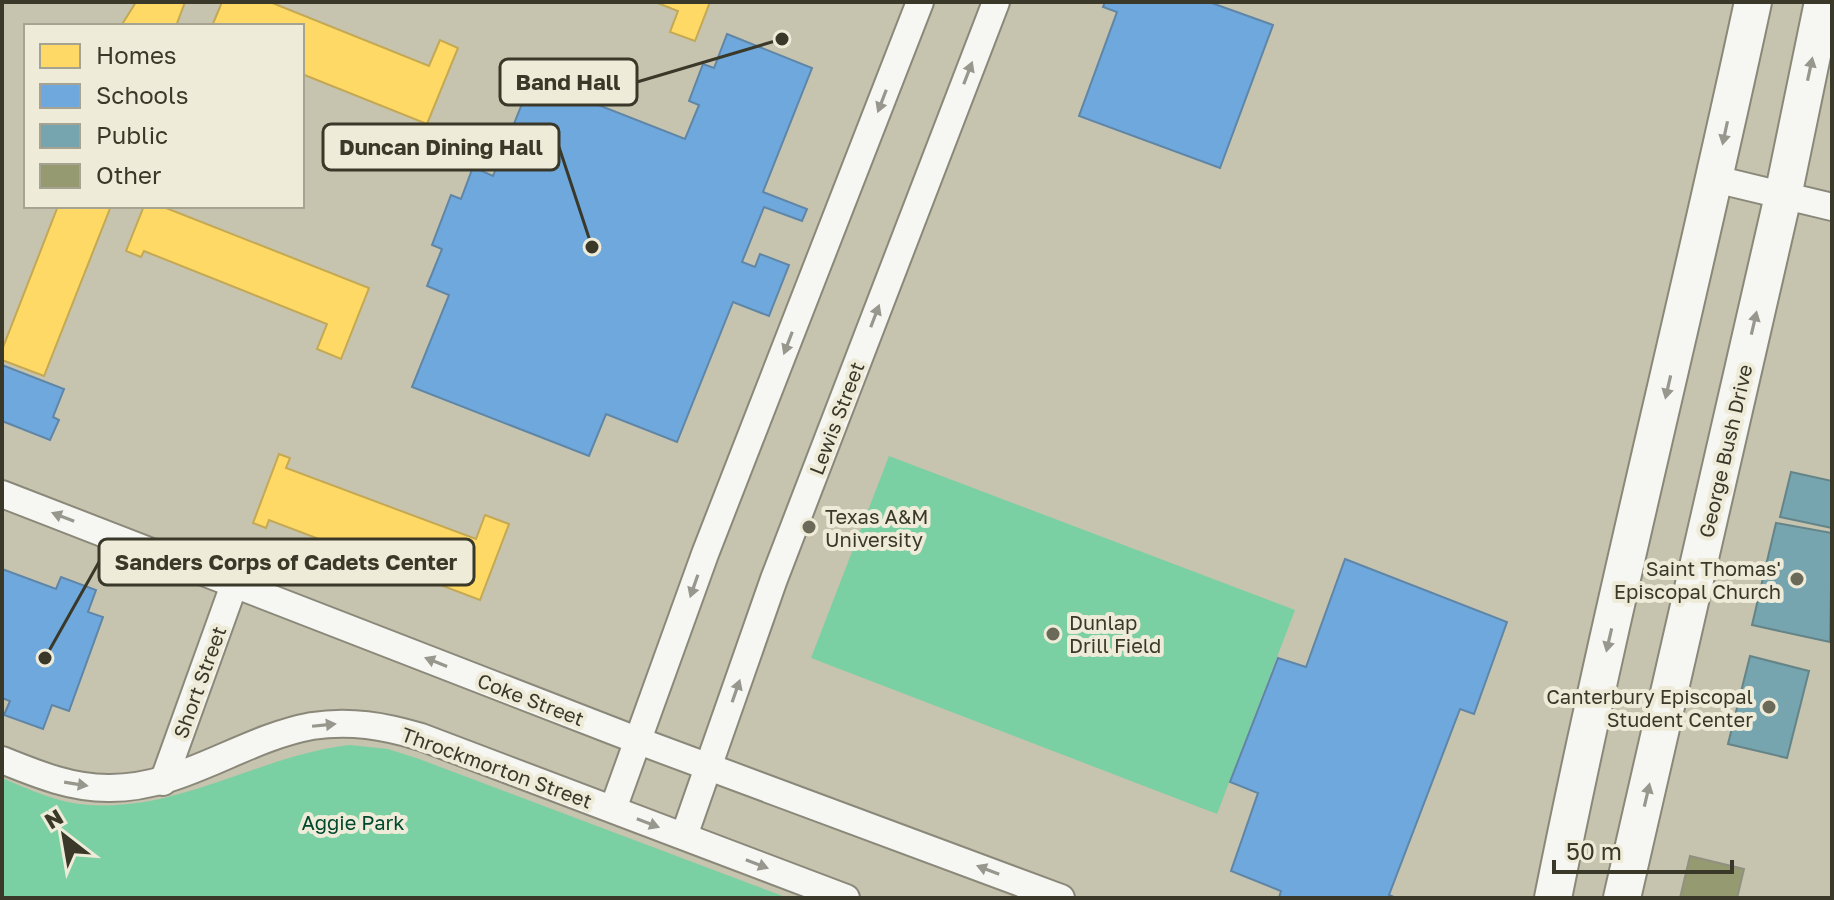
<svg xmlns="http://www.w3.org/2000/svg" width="1834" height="900" font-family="'Golos Text',sans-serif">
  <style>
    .green { fill: #7bd0a3 }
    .homes { fill: #ffd966; stroke: #c4a954; stroke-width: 2 }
    .schools { fill: #6fa8dc; stroke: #5f86a6; stroke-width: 2 }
    .public { fill: #76a5af; stroke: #648487; stroke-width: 2 }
    .building { fill: #969a70; stroke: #909181; stroke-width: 2 }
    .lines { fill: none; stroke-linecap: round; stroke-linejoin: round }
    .street-casing { stroke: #8a8879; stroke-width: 30 }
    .secondary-casing { stroke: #8a8879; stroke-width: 40 }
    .street { stroke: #f6f6f3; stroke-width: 26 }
    .secondary { stroke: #f6f6f3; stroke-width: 36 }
    .oneway { fill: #98978e }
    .poi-dot { fill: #6b6958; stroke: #eeebd8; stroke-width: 3 }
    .labels { text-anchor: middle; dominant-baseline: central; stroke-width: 8; stroke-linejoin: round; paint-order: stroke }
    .street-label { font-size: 20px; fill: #3a3829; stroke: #eeebd8 }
    .poi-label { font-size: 20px; fill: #3a3829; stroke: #eeebd8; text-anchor: start }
    .park-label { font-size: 20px; fill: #00482e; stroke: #eeebd8 }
    .leader { fill: none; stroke: #3a3829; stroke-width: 3 }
    .callout-dot { fill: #3a3829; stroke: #eeebd8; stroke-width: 3 }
    .callout { fill: #eeebd8; stroke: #3a3829; stroke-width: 3 }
    .callout-label { font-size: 22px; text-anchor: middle; font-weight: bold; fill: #3a3829 }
  </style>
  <rect width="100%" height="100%" fill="#c6c3af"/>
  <g class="green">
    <polygon points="889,456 1295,610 1217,814 811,658"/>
    <path d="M350 745 388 749 419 759 788 898H2V778C30 790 58 803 89 805 182 811 260 755 350 745Z"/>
  </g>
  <g class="homes">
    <polygon points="136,2 185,2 176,26 121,26"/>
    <polygon points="222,2 270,2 429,66 440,40 458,48 427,124 302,74 302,26 212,26"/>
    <polygon points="655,2 710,2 695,41 670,32 678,11"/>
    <polygon points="58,206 111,206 44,376 2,360 2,350"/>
    <polygon points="144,206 161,206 369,288 341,359 317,349 327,324 144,251 141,257 126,251"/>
    <polygon points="279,454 290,458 286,468 476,539 485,515 509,524 480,600 269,520 266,528 253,523"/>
  </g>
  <g class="schools">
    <polygon points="1105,2 1209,2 1273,25 1220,168 1079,116 1117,12 1103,7"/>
    <polygon points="727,34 812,68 763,192 807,209 802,221 764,207 742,262 755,267 760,254 789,265 769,316 733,302 677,442 606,414 589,456 412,387 449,295 427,286 442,249 432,245 451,195 461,199 473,167 493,176 532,79 685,139 699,105 689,101 703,64 714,68"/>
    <polygon points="2,365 64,389 53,417 59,420 50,440 2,421"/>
    <polygon points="1345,559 1507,622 1474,714 1460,709 1389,895 1396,898 1279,898 1281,891 1231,871 1258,793 1230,782 1278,658 1306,667"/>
    <polygon points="2,569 56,589 61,577 96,590 88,612 103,617 69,711 52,705 43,729 4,715 10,701 2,698"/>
  </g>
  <g class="public">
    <polygon points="1791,472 1832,481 1832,528 1780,517"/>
    <polygon points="1776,523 1832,533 1830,642 1752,625"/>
    <polygon points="1750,656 1809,671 1787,758 1728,744"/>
  </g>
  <polygon class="building" points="1690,856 1744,869 1737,898 1680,898"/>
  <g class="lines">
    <g class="street-casing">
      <g id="street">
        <polyline points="1715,179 1832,207"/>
        <polyline points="2,494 639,741 1061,898"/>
        <path d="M2 760C37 774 70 788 108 788 182 789 241 739 312 726 350 720 384 726 421 737L846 898"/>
        <polyline points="163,782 235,582"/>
        <polyline points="613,809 705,554 920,2"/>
        <polyline points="684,836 774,579 996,2"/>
      </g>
    </g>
    <g class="secondary-casing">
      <g id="secondary">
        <path d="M1553 898C1613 598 1689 301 1753 2"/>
        <polyline points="1622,898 1783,196 1823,2"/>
      </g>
    </g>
    <use href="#street" class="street"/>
    <use href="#secondary" class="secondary"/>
  </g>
  <defs><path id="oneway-solid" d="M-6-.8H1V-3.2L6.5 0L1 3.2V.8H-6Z" transform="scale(2)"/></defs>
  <g class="oneway">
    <use href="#oneway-solid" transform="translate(1810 69) rotate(-78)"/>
    <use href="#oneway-solid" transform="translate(968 73) rotate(-69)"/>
    <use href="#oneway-solid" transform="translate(882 101) rotate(111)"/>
    <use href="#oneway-solid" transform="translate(1725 133) rotate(102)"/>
    <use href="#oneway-solid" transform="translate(875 316) rotate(-69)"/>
    <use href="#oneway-solid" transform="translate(1754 323) rotate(-77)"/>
    <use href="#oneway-solid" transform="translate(788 343) rotate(111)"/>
    <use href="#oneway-solid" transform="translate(1668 387) rotate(103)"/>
    <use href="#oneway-solid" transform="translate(63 517) rotate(-159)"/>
    <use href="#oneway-solid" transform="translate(694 586) rotate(109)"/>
    <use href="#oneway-solid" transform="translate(1609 640) rotate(103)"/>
    <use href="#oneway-solid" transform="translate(436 662) rotate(-158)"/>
    <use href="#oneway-solid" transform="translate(736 691) rotate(-71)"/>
    <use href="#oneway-solid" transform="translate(324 725) rotate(-6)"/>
    <use href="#oneway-solid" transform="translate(76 784) rotate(9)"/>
    <use href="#oneway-solid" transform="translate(1647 795) rotate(-77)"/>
    <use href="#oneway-solid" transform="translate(648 823) rotate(21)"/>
    <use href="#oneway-solid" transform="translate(757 864) rotate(21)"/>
    <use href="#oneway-solid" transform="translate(988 870) rotate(-159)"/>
  </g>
  <g class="poi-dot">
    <circle cx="809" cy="527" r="8"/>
    <circle cx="1797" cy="579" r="8"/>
    <circle cx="1053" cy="634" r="8"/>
    <circle cx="1769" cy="707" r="8"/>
  </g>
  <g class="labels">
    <g class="street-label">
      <text transform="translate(836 418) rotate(-69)">Lewis Street</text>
      <text transform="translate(1725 451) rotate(-77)">George Bush Drive</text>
      <text transform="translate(199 682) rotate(-70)">Short Street</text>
      <text transform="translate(531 699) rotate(21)">Coke Street</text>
      <text transform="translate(497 767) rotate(20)">Throckmorton Street</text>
    </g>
    <g class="poi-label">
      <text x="825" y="516">Texas A&amp;M<tspan x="825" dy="23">University</tspan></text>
      <text x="1781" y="568" text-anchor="end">Saint Thomas'<tspan x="1781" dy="23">Episcopal Church</tspan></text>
      <text x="1069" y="622">Dunlap<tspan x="1069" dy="23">Drill Field</tspan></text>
      <text x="1753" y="696" text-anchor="end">Canterbury Episcopal<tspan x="1753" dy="23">Student Center</tspan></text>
    </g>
    <g class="park-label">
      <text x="353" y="822">Aggie Park</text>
    </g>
  </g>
  <path class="leader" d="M782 39L637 82M592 247L559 147M45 658L99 562"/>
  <g class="callout-dot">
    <circle cx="782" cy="39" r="8"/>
    <circle cx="592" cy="247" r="8"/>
    <circle cx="45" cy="658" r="8"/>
  </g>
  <g class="callout">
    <rect x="500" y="59" width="137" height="46" rx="8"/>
    <rect x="323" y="124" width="236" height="46" rx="8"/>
    <rect x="99" y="539" width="375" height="46" rx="8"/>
  </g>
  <g class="callout-label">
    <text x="568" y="90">Band Hall</text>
    <text x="441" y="155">Duncan Dining Hall</text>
    <text x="286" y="570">Sanders Corps of Cadets Center</text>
  </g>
  <rect width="1834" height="900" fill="none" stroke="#3a3829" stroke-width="8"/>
  <rect x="24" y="24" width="280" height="184" fill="#eeebd8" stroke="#a6a392" stroke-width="2"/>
  <rect x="40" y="44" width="40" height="24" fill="#ffd966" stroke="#a6a392" stroke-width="2"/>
  <text x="96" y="64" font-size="24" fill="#3a3829">Homes</text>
  <rect x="40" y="84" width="40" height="24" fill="#6fa8dc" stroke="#a6a392" stroke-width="2"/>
  <text x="96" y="104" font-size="24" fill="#3a3829">Schools</text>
  <rect x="40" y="124" width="40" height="24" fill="#76a5af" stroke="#a6a392" stroke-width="2"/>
  <text x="96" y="144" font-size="24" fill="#3a3829">Public</text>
  <rect x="40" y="164" width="40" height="24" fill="#969a70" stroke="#a6a392" stroke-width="2"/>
  <text x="96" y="184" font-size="24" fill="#3a3829">Other</text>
  <g transform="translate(64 836) rotate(329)" stroke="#eeebd8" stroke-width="6" paint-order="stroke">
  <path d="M0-6L14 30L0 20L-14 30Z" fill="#3a3829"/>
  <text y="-12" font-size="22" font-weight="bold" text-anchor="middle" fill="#3a3829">N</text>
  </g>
  <path d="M1554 860v12h178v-12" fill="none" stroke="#3a3829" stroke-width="4"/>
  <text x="1566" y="860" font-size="24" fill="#3a3829" stroke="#eeebd8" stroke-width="6" paint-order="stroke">50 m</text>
</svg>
